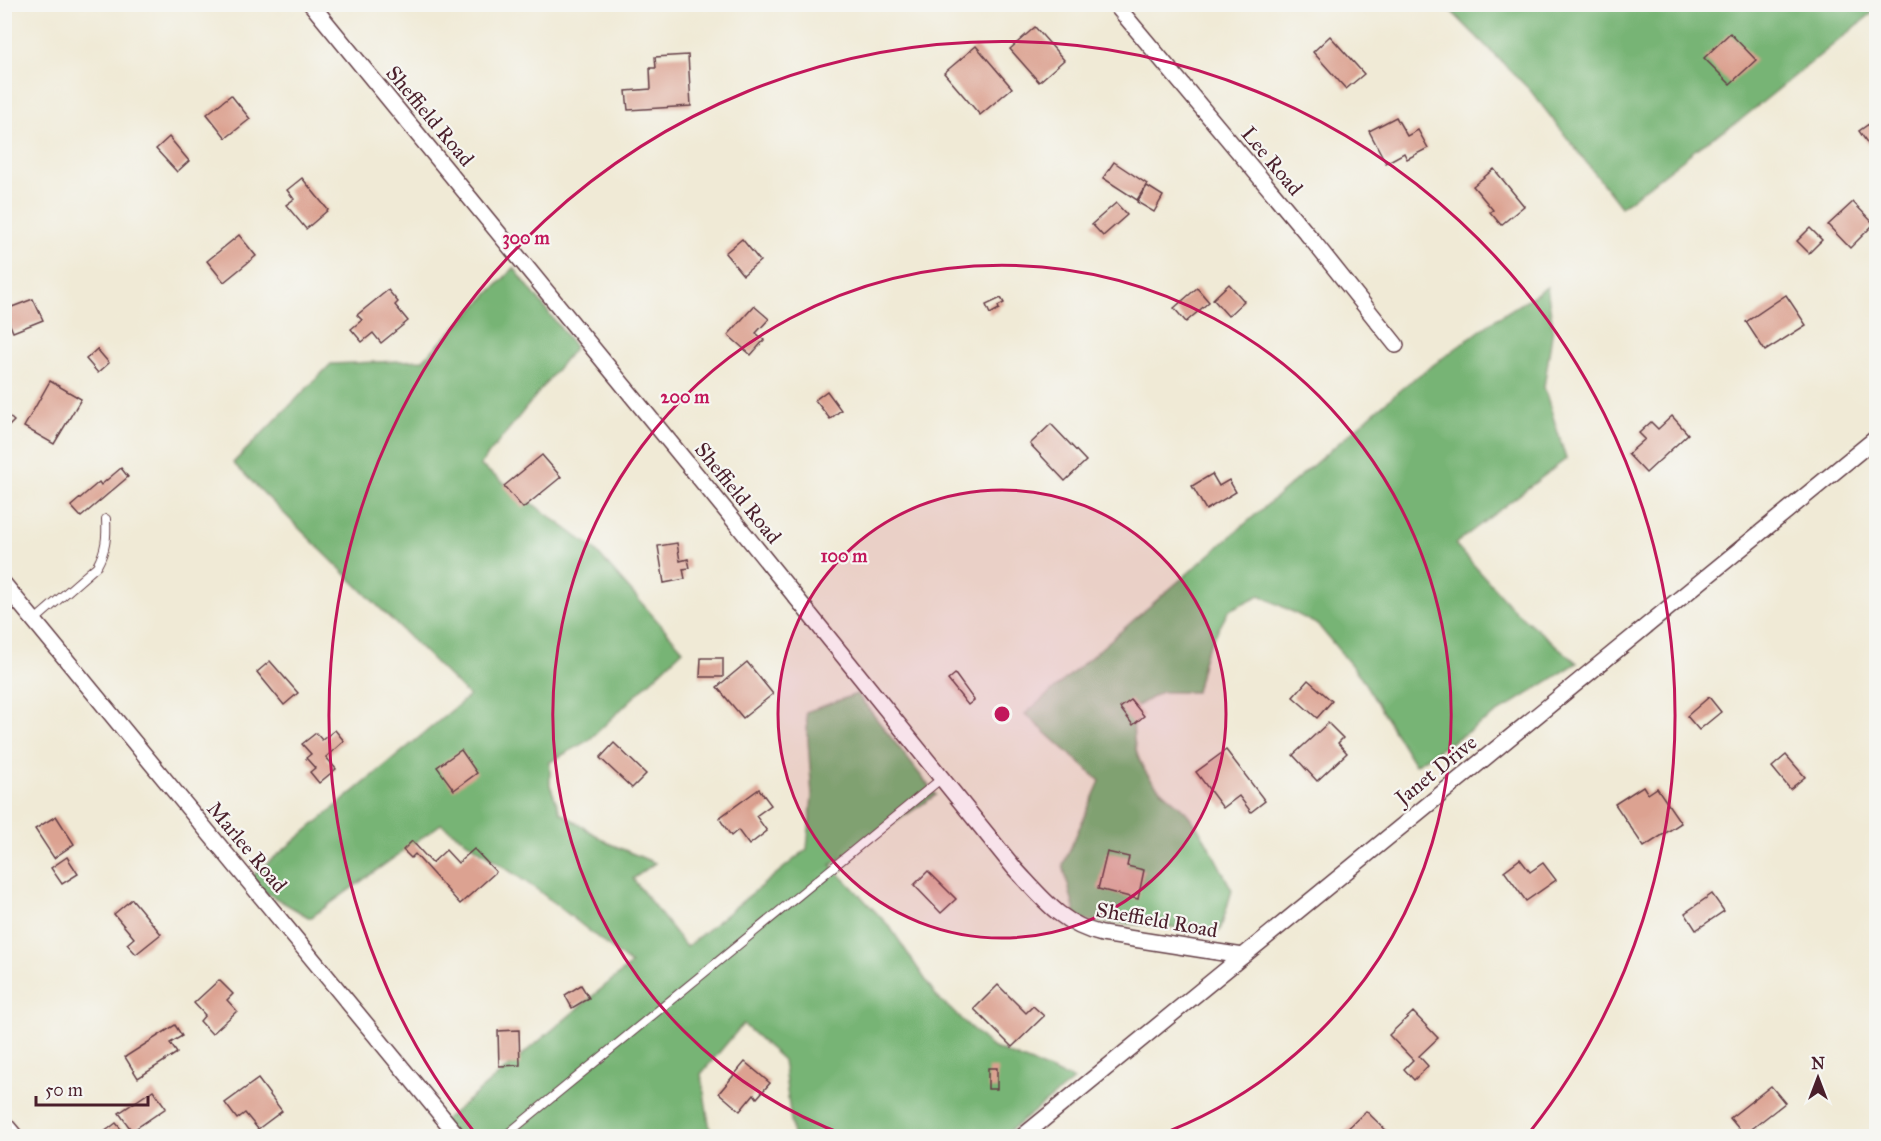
<svg xmlns="http://www.w3.org/2000/svg" width="1881" height="1141" font-family="'IM FELL Great Primer',serif">
  <style>
    .forest { fill: #77b474; stroke: #606a50; stroke-width: 1.5 }
    .building { fill: #dca291 }
    .lines { fill: none; stroke-linecap: round; stroke-linejoin: round }
    .service-casing { stroke: #633d45; stroke-width: 10 }
    .minor-casing { stroke: #633d45; stroke-width: 18 }
    .service { stroke: #fff; stroke-width: 8 }
    .minor { stroke: #fff; stroke-width: 15 }
    .ring { fill: none; stroke: #c2185b; stroke-width: 3 }
    .labels { text-anchor: middle; dominant-baseline: central; stroke-width: 4.5; stroke-linejoin: round; paint-order: stroke }
    .street-label { font-size: 21px; fill: #4a1f2b; stroke: #f6f6f2 }
    .centre { fill: #c2185b; stroke: #f6f6f2; stroke-width: 3 }
    .ring-label { font-size: 18px; text-anchor: middle; font-weight: bold; fill: #c2185b; stroke: #f6f6f2; stroke-width: 4.5; stroke-linejoin: round; paint-order: stroke }
  </style>
  <rect width="100%" height="100%" fill="#f6f6f2"/>
  <filter id="ink" filterUnits="userSpaceOnUse"><feTurbulence type="fractalNoise" baseFrequency=".0167" numOctaves="2"/><feDisplacementMap in="SourceGraphic" scale="12" xChannelSelector="R" yChannelSelector="G"/><feConvolveMatrix kernelMatrix="1 2 1 2 8 2 1 2 1" color-interpolation-filters="sRGB"/></filter>
  <filter id="wash" filterUnits="userSpaceOnUse"><feTurbulence type="fractalNoise" baseFrequency=".008" numOctaves="4" result="noise"/><feDisplacementMap in="SourceGraphic" scale="24" xChannelSelector="R" yChannelSelector="G"/><feGaussianBlur stdDeviation="1.35" result="paint"/><feColorMatrix in="noise" values="0 0 0 0 0 0 0 0 0 0 0 0 0 0 0 0 0 1.4 0 .05"/><feComposite in="paint" operator="in"/></filter>
  <g filter="url(#wash)">
    <rect width="100%" height="100%" fill="#f0ead6"/>
    <g class="forest">
      <polygon points="1876,4 1876,10 1738,122 1704,143 1621,207 1530,90 1445,5"/>
      <polygon points="514,268 575,347 480,465 594,549 683,650 589,740 550,762 550,785 560,812 608,843 655,863 633,879 686,947 807,849 812,796 806,712 857,694 936,795 831,865 890,927 937,997 992,1047 1074,1080 1003,1136 793,1136 783,1060 743,1024 701,1074 711,1136 453,1136 441,1123 631,964 539,891 441,824 310,918 246,881 469,696 233,463 331,364 423,360"/>
      <path d="M1547 287 1553 328 1544 387 1566 459 1455 544 1514 610 1577 663 1415 765 1361 677 1318 625 1260 595 1229 610 1205 654 1196 692H1161L1136 707C1129 739 1136 767 1161 790 1168 797 1178 804 1185 811 1205 834 1218 864 1232 890L1220 931 1077 920 1063 865 1100 781 1025 714 1407 384 1496 319Z"/>
    </g>
    <g id="blocks">
      <g class="building">
        <polygon points="1035,27 1064,60 1039,82 1010,49"/>
        <polygon points="1730,33 1756,60 1730,84 1704,58"/>
        <polygon points="1330,36 1364,74 1346,89 1313,52"/>
        <polygon points="976,46 1012,88 980,115 944,73"/>
        <polygon points="688,55 691,106 628,110 626,91 651,89 650,68 656,68 655,57"/>
        <polygon points="231,95 250,119 226,138 207,114"/>
        <polygon points="1396,117 1407,136 1418,130 1428,148 1407,159 1404,153 1386,163 1369,131"/>
        <polygon points="1876,119 1876,138 1868,144 1859,131"/>
        <polygon points="169,137 189,161 177,172 156,149"/>
        <polygon points="1114,162 1147,184 1137,200 1103,178"/>
        <polygon points="1494,169 1524,206 1501,225 1490,212 1493,210 1473,186"/>
        <polygon points="302,178 328,210 306,229 286,205 294,199 287,190"/>
        <polygon points="1147,186 1163,196 1154,212 1137,202"/>
        <polygon points="1853,202 1874,224 1850,248 1828,225"/>
        <polygon points="1116,203 1127,215 1103,236 1092,224"/>
        <polygon points="1810,228 1822,240 1809,253 1797,241"/>
        <polygon points="239,235 256,256 224,282 207,261"/>
        <polygon points="742,239 760,261 743,275 725,253"/>
        <polygon points="1229,284 1244,301 1228,316 1213,299"/>
        <polygon points="1197,288 1209,302 1186,322 1174,308"/>
        <polygon points="388,290 398,302 395,305 408,321 381,343 373,333 362,342 351,329 362,320 357,315"/>
        <polygon points="1786,295 1806,325 1765,351 1746,322"/>
        <polygon points="1001,298 1004,303 998,306 999,309 990,314 986,305"/>
        <polygon points="33,299 43,320 13,332 4,310"/>
        <polygon points="754,306 769,319 756,333 764,340 751,355 728,335"/>
        <polygon points="97,349 109,363 98,373 86,359"/>
        <polygon points="50,381 81,399 54,444 24,427"/>
        <polygon points="827,391 841,410 830,419 815,400"/>
        <polygon points="4,412 14,421 4,431"/>
        <polygon points="1672,416 1688,434 1646,473 1628,454 1645,439 1639,433 1651,422 1658,429"/>
        <polygon points="1051,424 1086,461 1065,481 1030,444"/>
        <polygon points="542,455 561,477 523,508 504,486"/>
        <polygon points="121,468 128,477 81,517 71,506 99,482 101,485"/>
        <polygon points="1212,474 1219,486 1229,480 1236,492 1206,510 1192,486"/>
        <polygon points="677,543 680,561 688,559 690,568 683,569 685,579 664,583 658,546"/>
        <polygon points="701,658 723,658 723,677 700,677"/>
        <polygon points="270,661 298,693 284,705 257,672"/>
        <polygon points="747,662 773,694 743,718 717,687"/>
        <polygon points="955,674 974,700 968,705 948,680"/>
        <polygon points="1308,680 1332,701 1317,718 1293,697"/>
        <polygon points="1709,697 1721,712 1699,730 1687,716"/>
        <polygon points="1131,700 1144,716 1133,725 1120,708"/>
        <polygon points="1328,723 1343,738 1338,743 1347,753 1317,781 1293,755"/>
        <polygon points="335,730 344,741 326,757 336,769 319,783 310,772 315,768 306,758 311,754 302,744 316,733 322,740"/>
        <polygon points="614,743 646,774 632,788 600,758"/>
        <polygon points="461,750 477,773 454,790 437,767"/>
        <polygon points="1226,750 1265,801 1251,812 1239,796 1223,808 1196,772"/>
        <polygon points="1786,755 1805,777 1790,789 1772,767"/>
        <polygon points="1643,786 1648,794 1657,788 1681,823 1644,847 1615,804"/>
        <polygon points="759,789 771,805 756,816 767,831 749,845 738,830 731,836 719,818"/>
        <polygon points="56,816 74,844 54,858 35,829"/>
        <polygon points="412,841 432,863 446,850 458,863 474,849 496,872 460,904 415,854 411,858 403,850"/>
        <polygon points="1107,852 1129,857 1127,866 1144,870 1138,899 1098,889"/>
        <polygon points="67,857 78,874 62,884 51,868"/>
        <polygon points="1520,859 1530,872 1543,863 1556,880 1526,901 1504,871"/>
        <polygon points="928,871 956,899 941,913 914,885"/>
        <polygon points="1712,894 1724,911 1696,930 1685,913"/>
        <polygon points="132,899 161,934 136,954 127,944 134,938 114,914"/>
        <polygon points="219,980 233,994 227,1000 237,1011 212,1034 200,1021 205,1015 194,1003"/>
        <polygon points="581,985 589,998 572,1008 565,995"/>
        <polygon points="998,985 1026,1013 1033,1006 1044,1016 1012,1047 974,1009"/>
        <polygon points="1413,1012 1438,1038 1419,1056 1428,1066 1414,1080 1404,1069 1413,1060 1389,1035"/>
        <polygon points="175,1025 182,1036 170,1043 177,1053 138,1078 125,1057"/>
        <polygon points="519,1030 520,1065 499,1066 498,1031"/>
        <polygon points="745,1062 770,1083 757,1098 754,1094 740,1111 719,1093"/>
        <rect x="988" y="1068" width="9" height="21"/>
        <polygon points="258,1079 282,1111 258,1129 245,1113 237,1119 225,1103"/>
        <polygon points="1771,1086 1785,1103 1744,1135 1730,1118"/>
        <polygon points="153,1090 166,1108 132,1131 119,1113"/>
        <polygon points="1366,1111 1392,1136 1340,1136"/>
        <polygon points="116,1123 125,1134 122,1136 99,1136"/>
      </g>
    </g>
  </g>
  <g filter="url(#ink)">
    <use href="#blocks" fill-opacity="0" stroke="#633d45" stroke-width="1.5"/>
    <g class="lines">
      <g class="service-casing">
        <g id="service">
          <path d="M35 620 97 566C106 550 107 537 106 519"/>
          <polyline points="505,1136 942,778"/>
        </g>
      </g>
      <g class="minor-casing">
        <g id="minor">
          <path d="M311 4 723 507 1015 869C1043 899 1061 924 1102 934L1243 956"/>
          <polyline points="1115,4 1313,241 1396,345"/>
          <polyline points="4,584 458,1136"/>
          <polyline points="4,1123 15,1136"/>
          <polyline points="1023,1136 1876,438"/>
        </g>
      </g>
      <use href="#service" class="service"/>
      <use href="#minor" class="minor"/>
    </g>
  </g>
  <circle cx="1002" cy="714" r="224" fill="#c2185b" fill-opacity=".12"/>
  <g class="ring">
    <circle cx="1002" cy="714" r="224"/>
    <path d="M848 1136A449 449 0 1 1 1156 1136"/>
    <path d="M475 1133A673 673 0 1 1 1529 1133"/>
  </g>
  <g class="labels">
    <g class="street-label">
      <text transform="translate(430 116) rotate(50)">Sheffield Road</text>
      <text transform="translate(1272 161) rotate(50)">Lee Road</text>
      <text transform="translate(738 493) rotate(51)">Sheffield Road</text>
      <text transform="translate(1436 770) rotate(-39)">Janet Drive</text>
      <text transform="translate(247 847) rotate(50)">Marlee Road</text>
      <text transform="translate(1157 920) rotate(10)">Sheffield Road</text>
    </g>
  </g>
  <circle cx="1002" cy="714" r="9" class="centre"/>
  <g class="ring-label">
    <text x="526" y="244">300 m</text>
    <text x="685" y="403">200 m</text>
    <text x="844" y="562">100 m</text>
  </g>
  <rect width="1881" height="1141" fill="none" stroke="#f6f6f2" stroke-width="24"/>
  <g transform="translate(1818 1078)" stroke="#f6f6f2" stroke-width="4.5" paint-order="stroke">
  <path d="M0-4.5L10 22L0 15L-10 22Z" fill="#4a1f2b"/>
  <text y="-9" font-size="16" font-weight="bold" text-anchor="middle" fill="#4a1f2b">N</text>
  </g>
  <path d="M36 1096v9h112v-9" fill="none" stroke="#4a1f2b" stroke-width="3"/>
  <text x="45" y="1096" font-size="18" fill="#4a1f2b" stroke="#f6f6f2" stroke-width="4.5" paint-order="stroke">50 m</text>
</svg>
